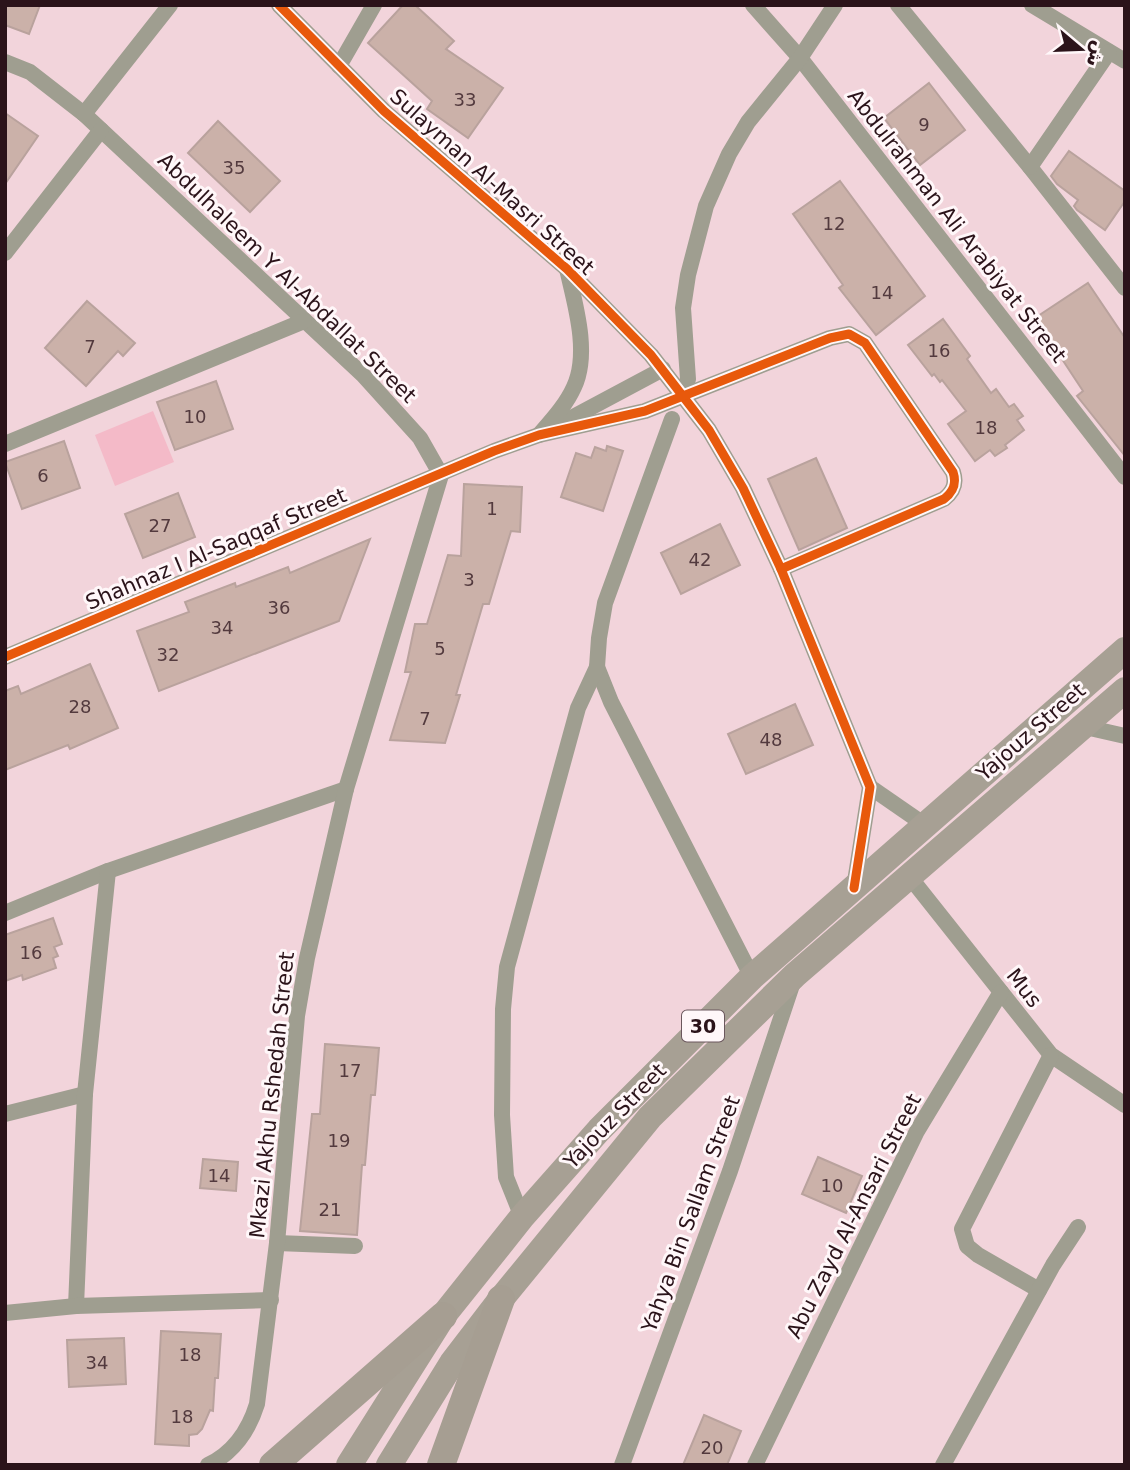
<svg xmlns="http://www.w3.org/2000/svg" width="1130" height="1470" font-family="'DejaVu Sans','Noto Sans Arabic',sans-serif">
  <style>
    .green { fill: #f4bac8 }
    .building { fill: #cbb1a9; stroke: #b9a29d; stroke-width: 2 }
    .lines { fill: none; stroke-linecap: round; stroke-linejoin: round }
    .minor { stroke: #9f9e90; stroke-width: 16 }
    .primary { stroke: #a7a094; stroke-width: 26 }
    .trunk { stroke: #a69e92; stroke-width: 28 }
    .cycleway-casing { stroke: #fff7f9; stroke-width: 13 }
    .cycleway { stroke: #e8590c; stroke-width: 9 }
    .labels { text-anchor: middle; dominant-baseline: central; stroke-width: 6; stroke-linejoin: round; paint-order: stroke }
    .number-label { font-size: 18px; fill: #533a3e }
    .shield { fill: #fff7f9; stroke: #6b575d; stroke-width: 2 }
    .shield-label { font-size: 19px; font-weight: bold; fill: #2b131a }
    .street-label { font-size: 21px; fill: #2b131a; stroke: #fff7f9 }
  </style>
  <rect width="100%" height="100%" fill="#f2d4db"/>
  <polygon class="green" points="153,411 174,462 115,486 95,435"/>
  <g class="building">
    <polygon points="5,5 40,5 29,34 5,25"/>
    <polygon points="403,5 415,5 454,41 446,49 503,88 468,138 427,109 432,101 368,43"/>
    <polygon points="929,83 965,130 920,165 884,118"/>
    <polygon points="5,113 38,136 5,184"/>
    <polygon points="218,121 280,181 250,212 188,153"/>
    <polygon points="1069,151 1125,191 1125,201 1105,230 1077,210 1074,206 1078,200 1057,184 1051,176"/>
    <polygon points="840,181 925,296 876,335 839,288 843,285 793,214"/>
    <polygon points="1088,283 1125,338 1125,456 1077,396 1083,391 1035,318"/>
    <polygon points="87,301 135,343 123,356 118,351 86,386 45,348"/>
    <polygon points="943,319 970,356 967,359 991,393 996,389 1009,407 1014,404 1023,416 1017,420 1024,430 1005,445 1007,448 995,456 990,450 975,461 948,424 966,411 942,380 940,382 934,374 932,376 908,345"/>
    <polygon points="216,381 233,429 175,450 157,402"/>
    <polygon points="64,441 80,488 22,509 5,462"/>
    <polygon points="607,446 623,451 603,511 561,497 576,453 591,458 595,447 606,451"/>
    <polygon points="816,458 847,528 799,550 768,479"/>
    <polygon points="464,484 522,487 520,532 511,531 489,604 483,604 456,695 460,695 445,743 390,740 411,672 405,672 415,624 427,624 448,555 461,556"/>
    <polygon points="178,493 195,537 143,558 125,514"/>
    <polygon points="720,524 740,565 681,594 661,553"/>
    <polygon points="370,539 339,621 159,691 137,631 189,612 185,602 235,583 236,587 288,567 290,573"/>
    <polygon points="90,664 118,728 70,749 68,745 5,770 5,691 18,686 21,694"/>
    <polygon points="795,704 813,745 746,774 728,734"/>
    <polygon points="53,918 62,944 54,947 58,956 53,958 56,968 23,980 22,975 5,981 5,935"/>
    <polygon points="325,1044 379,1048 375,1095 371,1095 365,1165 362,1165 357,1235 300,1231 312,1114 320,1114"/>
    <polygon points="818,1157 862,1176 846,1213 802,1194"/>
    <polygon points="203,1159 238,1162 236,1191 200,1188"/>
    <polygon points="161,1331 221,1334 218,1378 215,1378 213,1411 210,1410 202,1429 197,1434 189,1435 189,1446 155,1444"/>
    <polygon points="124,1338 126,1384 69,1387 67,1340"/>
    <polygon points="704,1415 741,1431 727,1465 683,1465"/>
  </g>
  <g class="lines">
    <g class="minor">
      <polyline points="279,5 384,111 567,269 651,355 709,430 743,488 781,569 870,787 854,888"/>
      <polyline points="753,5 800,58 1125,477"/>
      <polyline points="898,5 1030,167 1125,288"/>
      <polyline points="1032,5 1125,61"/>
      <polyline points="5,62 30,72 84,114 363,375 420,438 441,475"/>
      <polyline points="339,66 374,5"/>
      <polyline points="84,114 170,5"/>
      <polyline points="1030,167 1109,52"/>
      <polyline points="5,253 101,130"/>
      <polyline points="683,396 688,379 683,308 688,275 706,206 729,154 748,122 800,58 835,5"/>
      <polyline points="560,424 663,369"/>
      <path d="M539 435C552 420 566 405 574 387 590 353 575 304 567 269"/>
      <polyline points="5,444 304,321"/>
      <path d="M5 657 494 451 539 435 645 411 830 338 849 334 865 343 953 472C957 484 953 492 944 499L781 569"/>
      <polyline points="597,667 611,702 752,977"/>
      <polyline points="1081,726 1125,736"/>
      <polyline points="870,787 925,825"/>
      <polyline points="909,876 1051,1055 1125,1105"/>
      <polyline points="5,913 108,871 346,789"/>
      <polyline points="5,1114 85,1094"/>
      <polyline points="522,1217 506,1177 502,1115 503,1009 507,967 578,708 597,667 599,638 605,603 672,419"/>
      <polyline points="277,1243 355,1246"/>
      <polyline points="1039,1290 978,1255 967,1246 962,1229 1051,1055"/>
      <polyline points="76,1306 85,1094 108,871"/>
      <polyline points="5,1313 76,1306 271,1300"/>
      <path d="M208 1465C233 1453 249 1430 257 1404L277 1243 297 1016 307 958 346 789 441 475"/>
      <polyline points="622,1465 730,1171 793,982"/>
      <polyline points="755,1465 917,1131 1001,992"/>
      <polyline points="943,1465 1053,1265 1078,1227"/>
    </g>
    <g class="primary">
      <polyline points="349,1465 443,1316 522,1217 599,1130 752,977 1125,650"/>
      <polyline points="389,1465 452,1363 501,1299 650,1117 795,975 1125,690"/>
    </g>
    <g class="trunk">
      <polyline points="273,1465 443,1316"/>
      <polyline points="441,1465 501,1299"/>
    </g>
    <g class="cycleway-casing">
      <g id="cycleway">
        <polyline points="279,5 384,111 567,269 651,355 709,430 743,488 781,569 870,787 854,888"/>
        <path d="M5 657 494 451 539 435 645 411 830 338 849 334 865 343 953 472C957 484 953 492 944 499L781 569"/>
      </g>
    </g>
    <use href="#cycleway" class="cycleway"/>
  </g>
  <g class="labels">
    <g class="number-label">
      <text x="465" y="99">33</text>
      <text x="924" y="124">9</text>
      <text x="234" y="167">35</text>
      <text x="834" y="223">12</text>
      <text x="882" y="292">14</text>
      <text x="90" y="346">7</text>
      <text x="939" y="350">16</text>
      <text x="195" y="416">10</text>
      <text x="986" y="427">18</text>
      <text x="43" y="475">6</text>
      <text x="492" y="508">1</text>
      <text x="160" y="525">27</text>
      <text x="700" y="559">42</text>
      <text x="469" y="579">3</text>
      <text x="279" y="607">36</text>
      <text x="222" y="627">34</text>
      <text x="440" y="648">5</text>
      <text x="168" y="654">32</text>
      <text x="80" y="706">28</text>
      <text x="425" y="718">7</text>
      <text x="771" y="739">48</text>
      <text x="31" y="952">16</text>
      <text x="350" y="1070">17</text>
      <text x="339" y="1140">19</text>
      <text x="219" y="1175">14</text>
      <text x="832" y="1185">10</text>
      <text x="330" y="1209">21</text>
      <text x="190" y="1354">18</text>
      <text x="97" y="1362">34</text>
      <text x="182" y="1416">18</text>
      <text x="712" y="1447">20</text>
    </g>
    <rect class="shield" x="682" y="1010.5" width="42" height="31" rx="5"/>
    <g class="shield-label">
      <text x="703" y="1026">30</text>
    </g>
    <g class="street-label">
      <text transform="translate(492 182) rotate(42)">Sulayman Al-Masri Street</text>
      <text transform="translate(957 226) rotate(52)">Abdulrahman Ali Arabiyat Street</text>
      <text transform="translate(287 278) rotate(44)">Abdulhaleem Y Al-Abdallat Street</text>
      <text transform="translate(216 549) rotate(-23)">Shahnaz I Al-Saqqaf Street</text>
      <text transform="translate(1031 732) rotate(-41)">Yajouz Street</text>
      <text transform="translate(1024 988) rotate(52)">Mus</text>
      <text transform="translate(272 1095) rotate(-84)">Mkazi Akhu Rshedah Street</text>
      <text transform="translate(615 1116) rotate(-46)">Yajouz Street</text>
      <text transform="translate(691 1214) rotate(-70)">Yahya Bin Sallam Street</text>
      <text transform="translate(854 1216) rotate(-63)">Abu Zayd Al-Ansari Street</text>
    </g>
  </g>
  <rect width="1130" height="1470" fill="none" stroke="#2b131a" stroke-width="14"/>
  <g transform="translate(1081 49) rotate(109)" stroke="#fff7f9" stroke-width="5" paint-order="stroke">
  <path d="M0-5L12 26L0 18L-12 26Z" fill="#2b131a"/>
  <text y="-10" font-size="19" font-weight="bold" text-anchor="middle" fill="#2b131a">ش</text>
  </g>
</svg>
